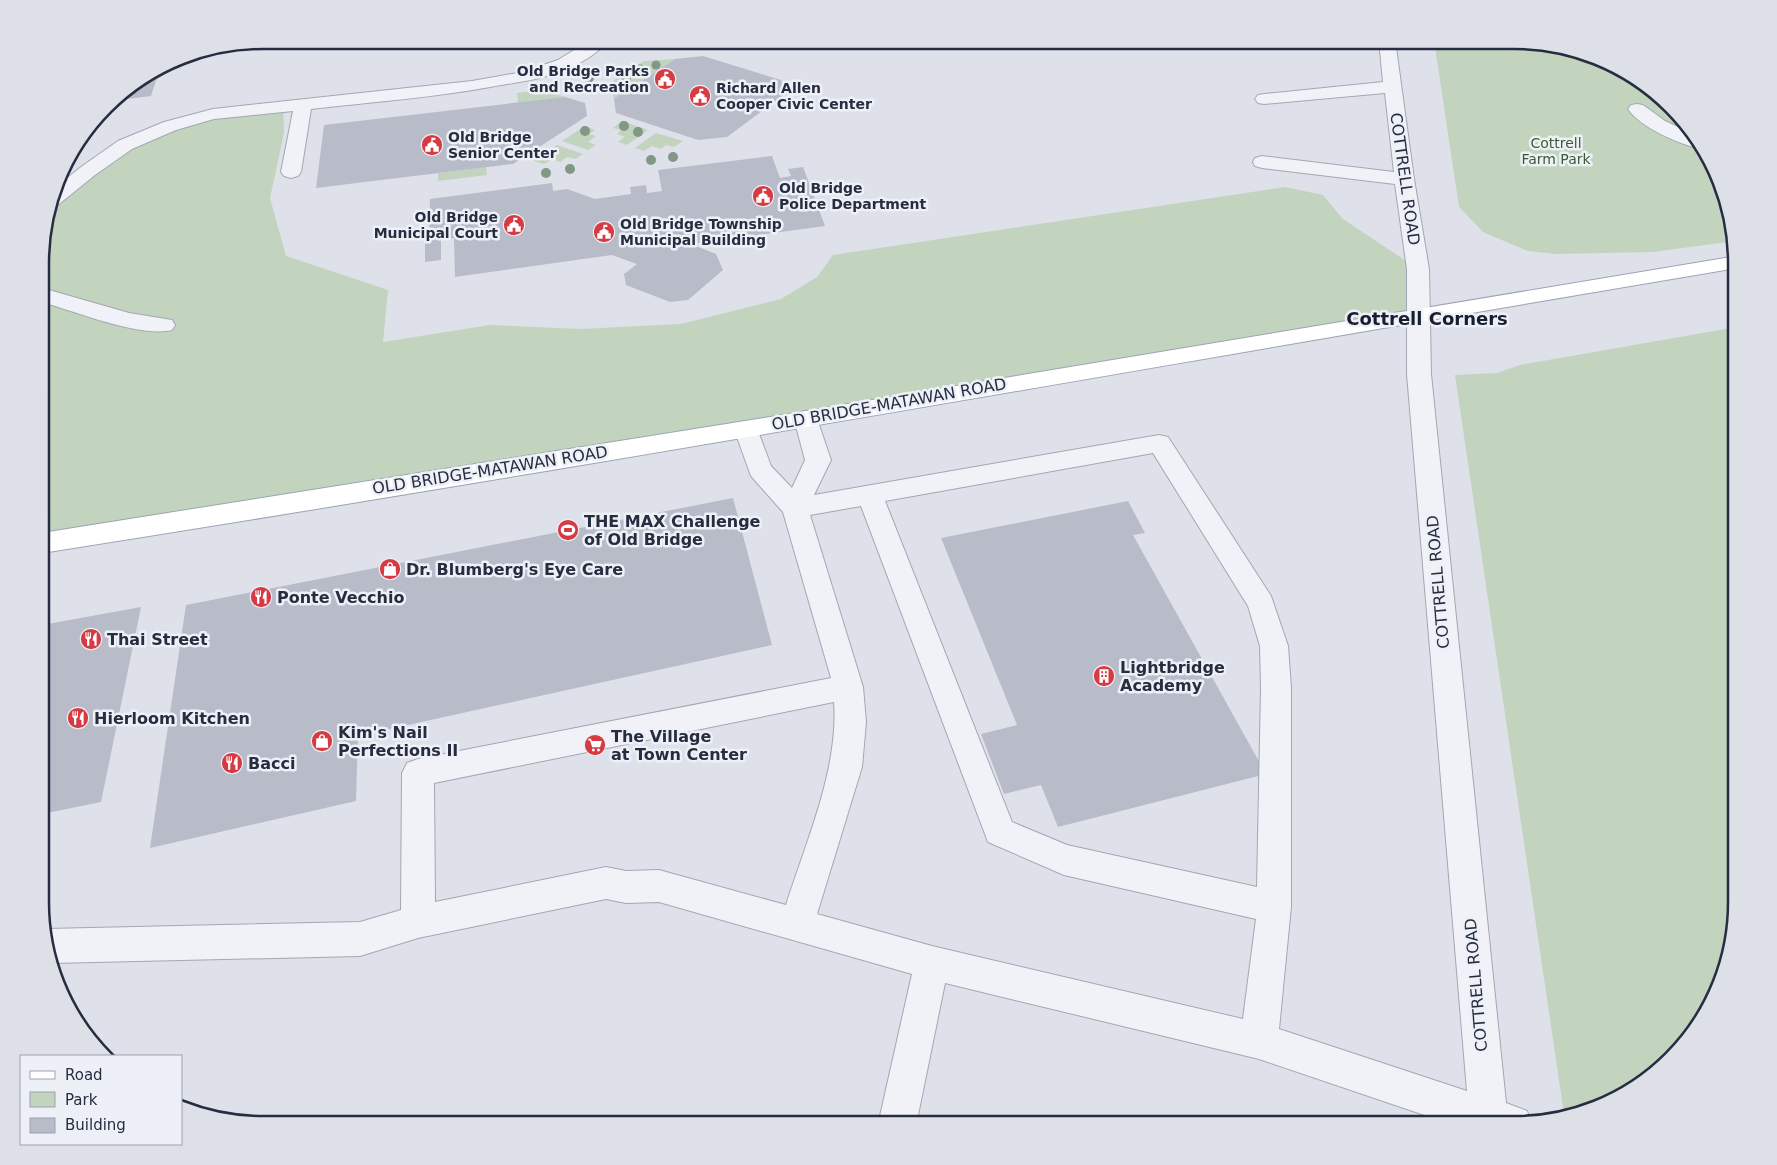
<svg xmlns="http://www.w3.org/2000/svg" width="1777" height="1165" font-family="'DejaVu Sans',sans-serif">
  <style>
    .green { fill: #c2d3be }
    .building { fill: #b8bcc9 }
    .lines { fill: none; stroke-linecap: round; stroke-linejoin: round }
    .minor-casing { stroke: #a3a7b3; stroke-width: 2 }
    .major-casing { stroke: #9ca4b5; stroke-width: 2 }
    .minor { fill: #f1f2f7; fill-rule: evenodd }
    .major { fill: #fff; fill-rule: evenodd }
    .tree { fill: #829884 }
    .labels { text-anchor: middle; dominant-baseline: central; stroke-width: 5; stroke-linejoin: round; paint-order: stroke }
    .far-poi-label { font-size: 14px; font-weight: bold; fill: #262d40; stroke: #edf0f6; text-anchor: start }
    .far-park-label { font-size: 14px; fill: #365d32; stroke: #edf0f6 }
    .street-label { font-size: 16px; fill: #262d40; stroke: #edf0f6 }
    .poi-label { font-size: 16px; font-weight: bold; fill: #262d40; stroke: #edf0f6; text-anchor: start }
    .neighbourhood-label { font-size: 18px; font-weight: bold; fill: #181e31; stroke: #edf0f6 }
    .rim { fill: none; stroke: #262d40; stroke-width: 2.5 }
  </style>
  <rect width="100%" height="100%" fill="#dee1e9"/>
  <g class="green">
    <polygon points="1434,40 1515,40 1586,52 1638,78 1707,151 1735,241 1653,252 1556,254 1528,251 1483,232 1459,207"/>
    <polygon points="675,59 614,99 610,83 644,61"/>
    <polygon points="543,90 565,97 518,103 517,93"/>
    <polygon points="283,106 284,133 270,198 286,256 388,290 383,342 490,325 581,329 681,324 781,299 817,277 833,255 1285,187 1323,195 1343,219 1418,269 1418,314 770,425 42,543 42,234 52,200 125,145 170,126"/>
    <polygon points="622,121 648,130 627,145 618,142 625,137 617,134 621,130 613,128"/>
    <polygon points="585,126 595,130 589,134 596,136 588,142 596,145 588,150 562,141"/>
    <polygon points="656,133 683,141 674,147 666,145 661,149 652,146 644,151 635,148"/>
    <polygon points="557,145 583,154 575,159 567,157 560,162 553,159 544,164 534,161"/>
    <polygon points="486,167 487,175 438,181 438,173"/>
    <polygon points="1737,327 1737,917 1725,974 1699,1026 1626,1095 1564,1114 1455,375 1497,373 1520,365"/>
  </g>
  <g class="building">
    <polygon points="703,56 781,80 786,93 727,137 698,140 616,113 614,99 675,59"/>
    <polygon points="167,64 165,70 159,71 151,96 111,101 115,95"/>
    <polygon points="565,97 585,103 587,116 513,164 316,188 324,125"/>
    <polygon points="772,156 780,178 791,176 788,169 803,167 825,226 691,244 716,254 723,270 688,300 670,302 626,285 624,274 637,264 612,255 455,277 454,238 441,240 441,260 425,262 425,243 429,242 430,199 552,183 553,191 567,189 595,199 631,194 630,187 646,185 647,193 662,191 658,170"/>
    <polygon points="733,498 772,645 358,736 356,801 150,848 186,605"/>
    <polygon points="1128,501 1145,533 1133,535 1266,774 1058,827 1041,785 1004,794 981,734 1017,725 941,538"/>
    <polygon points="141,607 101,802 42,814 42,625"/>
  </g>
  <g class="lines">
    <g class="minor-casing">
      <g id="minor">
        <path d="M590 40H608C597 56 572 68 554 74 533 81 511 83 490 87 431 98 371 102 311 109L301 172 298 176 291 178 284 176 281 172 293 111 214 119 176 130 132 149 95 175 59 204 50 206 56 187 81 167 118 141 164 122 213 109 472 81 523 72 558 60Z"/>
        <path d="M1379 40H1395L1414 179 1429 269 1431 374 1506 1103 1527 1111 1532 1124 1454 1125 1259 1059 945 983 916 1125H878L912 974 659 902 626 903 606 899 418 938 360 956 52 963 42 931 47 929 360 922 401 910 402 773 407 763 418 759 831 678 783 512 751 476 734 429 737 423 746 421 755 423 771 466 792 488 805 460 794 419 797 413 806 411 815 413 831 460 814 495 1159 435 1168 437 1271 596 1288 646 1291 688V907L1279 1029 1467 1091 1407 374V269L1395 184 1262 168 1255 166 1253 162 1255 158 1262 156 1394 172 1385 93 1264 104 1258 103 1255 99 1258 95 1264 94 1383 82ZM1153 453 1248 606 1260 646 1261 688 1257 887 1067 845 1012 822 885 501ZM861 506 988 842 1064 875 1256 919 1243 1019 932 946 817 914 862 767 866 722 863 687 810 515ZM834 702C839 768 806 842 786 905L659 870 626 871 606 867 435 902 434 783Z"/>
        <path d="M1637 104 1643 105 1665 121 1691 133 1704 148 1700 149C1678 143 1641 128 1628 109L1631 105Z"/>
        <path d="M42 288 129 313 172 320 175 325 172 330C141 338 74 311 42 302Z"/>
      </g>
    </g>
    <g class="major-casing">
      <path id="major" d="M1737 256V268C1172 363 608 464 42 553V533L770 417Z"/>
    </g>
    <use href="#minor" class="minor"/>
    <use href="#major" class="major"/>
  </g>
  <g class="tree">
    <circle cx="656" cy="65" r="4.5"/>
    <circle cx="640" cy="69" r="4.5"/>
    <circle cx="589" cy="78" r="5"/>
    <circle cx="626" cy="78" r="5"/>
    <circle cx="624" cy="126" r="5"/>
    <circle cx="585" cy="131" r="5"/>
    <circle cx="638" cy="132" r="5"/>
    <circle cx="673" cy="157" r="5"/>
    <circle cx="651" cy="160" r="5"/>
    <circle cx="570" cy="169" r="5"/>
    <circle cx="546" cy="173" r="5"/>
  </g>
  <defs>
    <g id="civic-disc" transform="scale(1.125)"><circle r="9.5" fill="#d63a42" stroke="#edf0f6"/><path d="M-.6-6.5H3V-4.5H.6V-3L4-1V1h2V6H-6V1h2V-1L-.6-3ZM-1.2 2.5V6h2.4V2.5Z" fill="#fff"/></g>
    <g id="stadium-disc" transform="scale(1.125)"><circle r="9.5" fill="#d63a42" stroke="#edf0f6"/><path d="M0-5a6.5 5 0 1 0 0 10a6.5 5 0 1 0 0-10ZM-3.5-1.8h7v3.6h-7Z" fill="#fff"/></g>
    <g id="shop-disc" transform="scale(1.125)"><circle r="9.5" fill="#d63a42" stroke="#edf0f6"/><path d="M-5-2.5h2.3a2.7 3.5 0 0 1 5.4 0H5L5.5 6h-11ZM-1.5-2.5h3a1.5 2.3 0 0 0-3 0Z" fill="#fff"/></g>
    <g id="restaurant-disc" transform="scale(1.125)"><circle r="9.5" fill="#d63a42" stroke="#edf0f6"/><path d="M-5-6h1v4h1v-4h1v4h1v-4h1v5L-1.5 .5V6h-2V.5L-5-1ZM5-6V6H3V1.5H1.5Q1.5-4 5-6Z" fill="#fff"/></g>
    <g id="building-disc" transform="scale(1.125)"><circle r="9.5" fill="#d63a42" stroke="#edf0f6"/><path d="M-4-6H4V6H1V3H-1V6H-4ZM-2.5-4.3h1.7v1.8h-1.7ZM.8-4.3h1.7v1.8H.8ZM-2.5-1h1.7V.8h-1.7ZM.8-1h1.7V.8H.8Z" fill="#fff"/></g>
    <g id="supermarket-disc" transform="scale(1.125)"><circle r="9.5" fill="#d63a42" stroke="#edf0f6"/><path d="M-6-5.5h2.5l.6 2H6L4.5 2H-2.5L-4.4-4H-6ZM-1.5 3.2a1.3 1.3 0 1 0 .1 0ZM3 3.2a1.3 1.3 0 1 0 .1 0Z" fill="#fff"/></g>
  </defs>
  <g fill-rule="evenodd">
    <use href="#civic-disc" x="665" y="79"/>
    <use href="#civic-disc" x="700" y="96"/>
    <use href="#civic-disc" x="432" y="145"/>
    <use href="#civic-disc" x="763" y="196"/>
    <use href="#civic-disc" x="514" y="225"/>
    <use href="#civic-disc" x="604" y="232"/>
    <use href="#stadium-disc" x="568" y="530"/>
    <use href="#shop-disc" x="390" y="569"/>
    <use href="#restaurant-disc" x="261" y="597"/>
    <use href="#restaurant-disc" x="91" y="639"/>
    <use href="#building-disc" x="1104" y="676"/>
    <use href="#restaurant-disc" x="78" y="718"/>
    <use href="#shop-disc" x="322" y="741"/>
    <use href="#supermarket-disc" x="595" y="745"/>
    <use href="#restaurant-disc" x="232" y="763"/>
  </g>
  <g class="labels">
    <g class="far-poi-label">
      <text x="649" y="71" text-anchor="end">Old Bridge Parks<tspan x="649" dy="16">and Recreation</tspan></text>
      <text x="716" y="88">Richard Allen<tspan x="716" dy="16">Cooper Civic Center</tspan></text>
      <text x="448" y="137">Old Bridge<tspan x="448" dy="16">Senior Center</tspan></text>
      <text x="779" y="188">Old Bridge<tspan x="779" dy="16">Police Department</tspan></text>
      <text x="498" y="217" text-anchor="end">Old Bridge<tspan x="498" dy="16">Municipal Court</tspan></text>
      <text x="620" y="224">Old Bridge Township<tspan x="620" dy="16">Municipal Building</tspan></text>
    </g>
    <g class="far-park-label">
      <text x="1556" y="143">Cottrell<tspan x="1556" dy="16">Farm Park</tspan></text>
    </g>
    <g class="street-label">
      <text transform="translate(1405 179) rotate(82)">COTTRELL ROAD</text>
      <text transform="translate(889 404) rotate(-10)">OLD BRIDGE-MATAWAN ROAD</text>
      <text transform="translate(490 470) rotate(-9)">OLD BRIDGE-MATAWAN ROAD</text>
      <text transform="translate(1438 582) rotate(-95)">COTTRELL ROAD</text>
      <text transform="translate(1476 985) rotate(-95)">COTTRELL ROAD</text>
    </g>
    <g class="poi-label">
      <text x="584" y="521">THE MAX Challenge<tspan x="584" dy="18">of Old Bridge</tspan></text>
      <text x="406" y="569">Dr. Blumberg's Eye Care</text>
      <text x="277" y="597">Ponte Vecchio</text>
      <text x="107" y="639">Thai Street</text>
      <text x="1120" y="667">Lightbridge<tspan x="1120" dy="18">Academy</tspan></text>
      <text x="94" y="718">Hierloom Kitchen</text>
      <text x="338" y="732">Kim's Nail<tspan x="338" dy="18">Perfections II</tspan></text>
      <text x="611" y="736">The Village<tspan x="611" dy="18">at Town Center</tspan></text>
      <text x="248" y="763">Bacci</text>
    </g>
    <g class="neighbourhood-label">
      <text x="1427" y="318">Cottrell Corners</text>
    </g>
  </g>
  <path d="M0 0H1777V1165H0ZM263 49H1514A214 214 0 0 1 1728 263V902A214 214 0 0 1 1514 1116H263A214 214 0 0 1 49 902V263A214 214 0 0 1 263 49Z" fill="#dde0e7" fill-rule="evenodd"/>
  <path class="rim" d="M263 49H1514A214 214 0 0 1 1728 263V902A214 214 0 0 1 1514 1116H263A214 214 0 0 1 49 902V263A214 214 0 0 1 263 49Z"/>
  <rect x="20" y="1055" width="162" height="90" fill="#edf0f6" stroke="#9da2ad"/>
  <rect x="30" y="1071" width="25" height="8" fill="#ffffff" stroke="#9da2ad"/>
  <text x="65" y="1080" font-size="15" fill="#262d40">Road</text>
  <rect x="30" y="1092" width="25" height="15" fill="#c2d3be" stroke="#9da2ad"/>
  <text x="65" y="1105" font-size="15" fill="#262d40">Park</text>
  <rect x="30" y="1118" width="25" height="15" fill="#b8bcc9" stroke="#9da2ad"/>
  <text x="65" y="1130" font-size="15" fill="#262d40">Building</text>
</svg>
